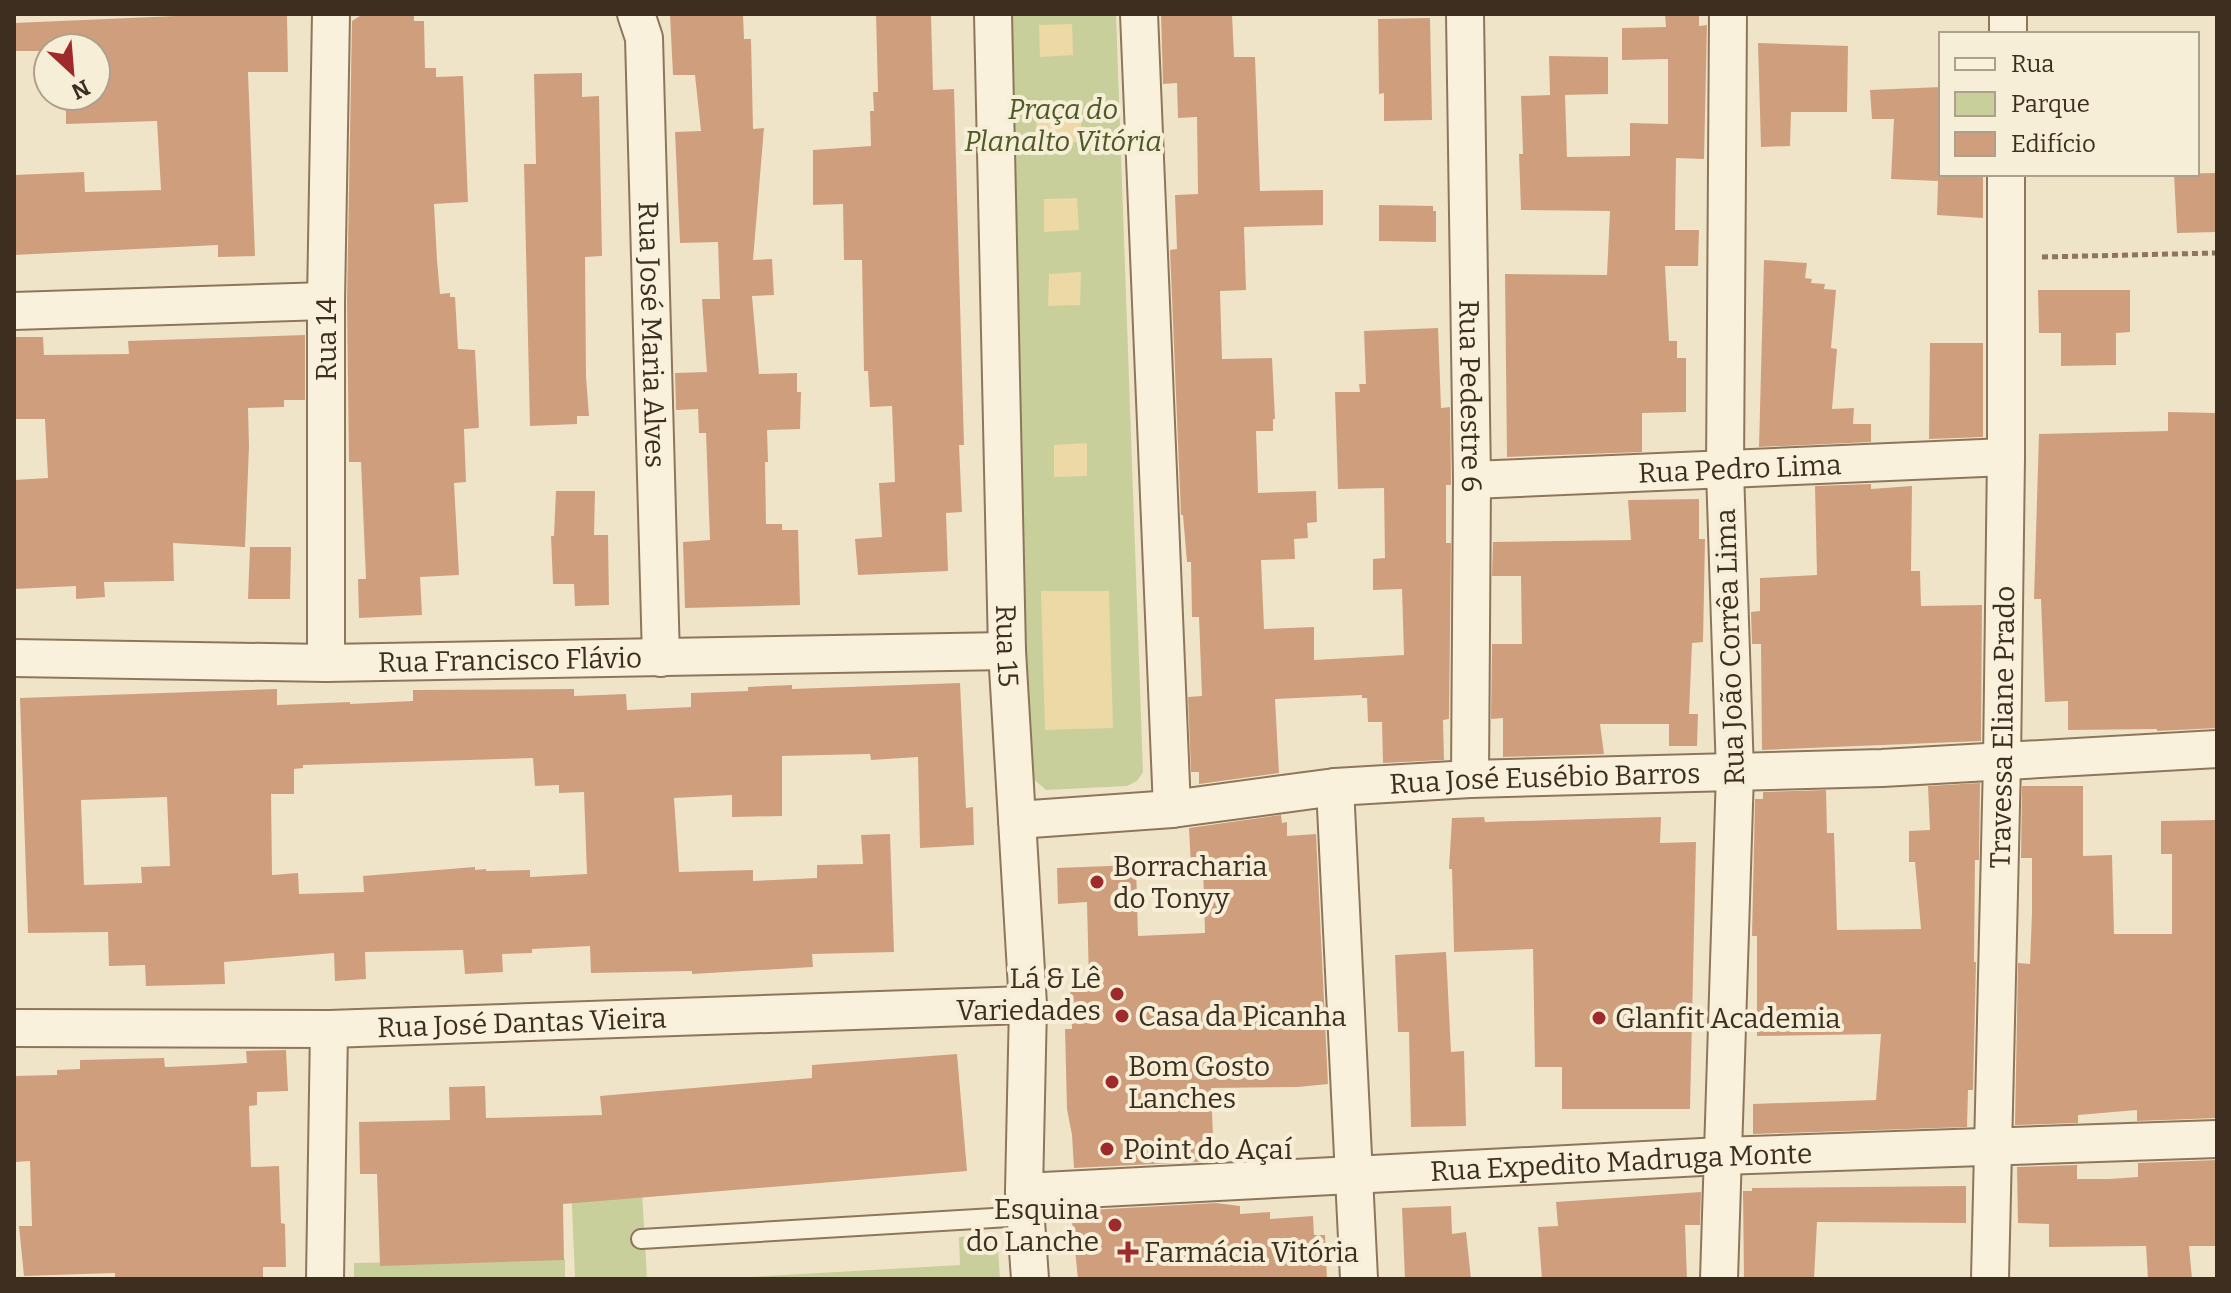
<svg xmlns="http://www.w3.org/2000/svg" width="2231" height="1293" font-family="Bitter,serif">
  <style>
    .green { fill: #c9cf9b }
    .sand { fill: #ecd9a5 }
    .building { fill: #cf9f7d; fill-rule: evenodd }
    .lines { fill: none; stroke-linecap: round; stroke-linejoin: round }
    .service-casing { stroke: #8d765c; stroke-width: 22 }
    .minor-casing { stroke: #8d765c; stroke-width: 40 }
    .path { stroke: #8d765c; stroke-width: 5; stroke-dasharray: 6 4; stroke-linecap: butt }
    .service { stroke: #faf1dc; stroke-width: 18 }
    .minor { stroke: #faf1dc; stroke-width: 36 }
    .poi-dot { fill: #9e2a2b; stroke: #f7eed8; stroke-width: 3 }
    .labels { text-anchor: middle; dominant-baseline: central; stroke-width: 8; stroke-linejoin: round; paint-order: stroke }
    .park-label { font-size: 28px; font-style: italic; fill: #4d5a26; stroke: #f7eed8 }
    .street-label { font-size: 28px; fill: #3d2e20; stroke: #f7eed8 }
    .poi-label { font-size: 28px; fill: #3d2e20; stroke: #f7eed8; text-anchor: start }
  </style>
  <rect width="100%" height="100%" fill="#f0e4c8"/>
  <g class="green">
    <polygon points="1004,14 1116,14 1143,772 1137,781 1127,786 1046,790 1031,777"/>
    <polygon points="571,1184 642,1191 647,1279 575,1279"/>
    <polygon points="997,1234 1000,1279 714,1279 960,1265 959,1237"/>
    <polygon points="565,1259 565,1279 354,1279 354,1263"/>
  </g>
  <g class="sand">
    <polygon points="1072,24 1073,55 1040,57 1039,25"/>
    <polygon points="1081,113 1081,142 1037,141 1036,114"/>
    <polygon points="1077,198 1079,230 1044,232 1044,199"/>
    <polygon points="1081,272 1080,305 1048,306 1049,274"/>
    <polygon points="1087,443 1087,476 1054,477 1054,445"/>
    <polygon points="1041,591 1109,591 1113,728 1045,730"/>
  </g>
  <g class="building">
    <polygon points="222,14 287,14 288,72 248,72 255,256 218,257 218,245 14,255 14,175 84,172 85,192 161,190 157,121 66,124 66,96 96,96 96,48 48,48 48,51 14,51 14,23"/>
    <polygon points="363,14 414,14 414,21 424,21 425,68 436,68 436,77 463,76 468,202 434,204 437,260 440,294 450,293 450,297 455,297 458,349 475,350 479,428 464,429 466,482 454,483 459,575 420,577 422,615 359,618 358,579 366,579 361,462 349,462 347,301 352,21"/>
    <polygon points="670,14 743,14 744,39 751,39 753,129 764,128 753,260 772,259 774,295 752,296 759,374 797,373 797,392 801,392 800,429 767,430 768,462 765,462 766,524 782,524 782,530 798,530 800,605 685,608 683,542 710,540 706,433 699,433 698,409 676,410 675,373 707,372 702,299 720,299 718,242 680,243 675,132 701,131 695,75 673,75"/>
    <polygon points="876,14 931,14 933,90 954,89 964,445 959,445 962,512 946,513 948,571 858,575 855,539 882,537 879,483 895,482 892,406 870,407 868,371 864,371 862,260 844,260 843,204 813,205 813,150 871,146 870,111 874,111 873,92 878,92"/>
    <polygon points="1161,14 1232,14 1234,57 1255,57 1260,191 1323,190 1323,225 1244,227 1246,290 1220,291 1222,359 1272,358 1275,419 1273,419 1273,431 1256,431 1258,493 1316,491 1317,522 1307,523 1308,538 1294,539 1295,559 1261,560 1264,629 1314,627 1314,660 1404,655 1402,589 1373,590 1373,559 1385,558 1384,488 1338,489 1335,392 1360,392 1359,384 1366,384 1364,331 1438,328 1441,408 1450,407 1451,480 1451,485 1446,485 1446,543 1451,543 1449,719 1443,720 1444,760 1383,763 1382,722 1368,722 1367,698 1362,698 1362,695 1275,699 1279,773 1199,784 1199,772 1191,772 1188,697 1202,696 1199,617 1192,617 1191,562 1187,562 1183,515 1181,515 1170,250 1177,249 1175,195 1198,194 1197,117 1178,118 1177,83 1163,84"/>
    <polygon points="1665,14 1699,14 1699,26 1707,25 1704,159 1676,158 1675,230 1699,230 1698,266 1665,266 1669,341 1677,341 1677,358 1686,358 1686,412 1642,413 1642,452 1507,457 1505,274 1607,275 1610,211 1521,210 1519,154 1523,154 1521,96 1550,95 1549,56 1608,57 1608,94 1565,95 1567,157 1630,156 1630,123 1668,124 1668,59 1622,60 1622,28 1666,27"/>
    <polygon points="1430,18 1432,120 1384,121 1384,93 1379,94 1378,19"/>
    <polygon points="1758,43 1848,46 1847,112 1791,112 1790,146 1761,147"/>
    <polygon points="582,73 582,97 599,96 602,256 585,257 586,377 589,416 577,416 577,424 530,426 524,164 536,164 534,74"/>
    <polygon points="1941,87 1941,174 1983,174 1983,218 1937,215 1938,181 1891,179 1894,119 1872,119 1870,90"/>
    <polygon points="2217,173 2217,232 2177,233 2174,174"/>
    <polygon points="1379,205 1433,206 1433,211 1436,211 1436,242 1379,241"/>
    <polygon points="1764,260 1807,263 1805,278 1812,279 1811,283 1825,284 1824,289 1836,290 1831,348 1837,349 1832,409 1854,408 1853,424 1871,424 1871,442 1759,447"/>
    <polygon points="2038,290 2130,290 2130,332 2116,333 2116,365 2061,366 2061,333 2039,333"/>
    <polygon points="305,335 305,400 284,400 284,407 248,408 249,446 245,547 173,543 174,581 104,582 105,597 76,599 76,586 14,589 14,480 48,478 45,419 14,419 14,337 43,337 44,355 129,354 128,341"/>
    <polygon points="1930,343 1983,343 1983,437 1929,439"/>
    <polygon points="2168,412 2217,413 2217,728 2157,731 2157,729 2068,730 2068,701 2045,702 2041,599 2034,599 2039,434 2168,431"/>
    <polygon points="1871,484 1871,489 1912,486 1911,571 1920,571 1921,606 1982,605 1981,741 1762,750 1761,644 1752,644 1751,612 1760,611 1760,578 1817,575 1815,486"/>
    <polygon points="556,491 595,491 594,535 608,535 609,605 575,606 574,584 553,584 551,536 554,536"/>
    <polygon points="1699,499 1699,539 1705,539 1703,642 1692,643 1689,714 1698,714 1697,746 1669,746 1669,724 1600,724 1604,754 1503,757 1503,718 1491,719 1492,644 1522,644 1521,576 1492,576 1493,542 1631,540 1628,500"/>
    <polygon points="250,547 291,547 290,599 248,599"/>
    <path d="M960 683 966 808 973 807 974 845 920 848 918 757 871 760 870 754 782 756V816L732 817V795L674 798 679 872 753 870V881L817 878V865L863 864 861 835 890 834 894 952 812 954 813 967 692 974V971L591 973 590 946 532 949V953L502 954 503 972 465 974 463 950 365 952 366 979 335 981 334 953 224 962 225 984 146 986 145 965 109 966 108 932 28 933 20 698 277 689V705L350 702V704L413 701V690L574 689V696L626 694 627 710 691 707V693L748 691V687L792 685V689ZM533 758 535 786 559 785V793L584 792 587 874 530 877V870L486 871V869L475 870V867L363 876 364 892 299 894 298 873 272 875 271 794H294V769L303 768V765ZM167 797 170 866 141 867 142 883 84 885 81 800Z"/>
    <polygon points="1980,783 1979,860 1975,860 1974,962 1976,962 1973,1090 1968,1090 1967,1127 1753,1134 1753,1104 1876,1100 1881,1034 1757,1036 1757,936 1752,936 1755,799 1763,799 1763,792 1826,790 1827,833 1834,833 1837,930 1921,929 1915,862 1909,862 1909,831 1930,830 1928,786"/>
    <polygon points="2022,786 2083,786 2083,856 2112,855 2114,934 2172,934 2172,854 2161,854 2161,821 2217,820 2217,1118 2137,1121 2137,1110 2078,1115 2078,1123 2015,1125 2018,963 2030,964 2032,913 2032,858 2021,858"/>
    <polygon points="1281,815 1282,823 1287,822 1287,836 1316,834 1328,1084 1298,1087 1211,1088 1214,1161 1074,1168 1072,1135 1067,1109 1065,1029 1072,1029 1070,984 1089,983 1087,902 1058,904 1057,868 1136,865 1138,936 1205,933 1203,865 1191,866 1189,828"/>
    <polygon points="1484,817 1485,822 1661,817 1660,843 1696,842 1690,1109 1562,1109 1562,1067 1535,1067 1533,949 1454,952 1452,869 1449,869 1452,818"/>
    <polygon points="1446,952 1451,1052 1464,1051 1466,1126 1411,1127 1409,1032 1398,1032 1395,955"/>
    <polygon points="286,1050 288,1091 257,1092 257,1105 249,1106 251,1167 279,1166 281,1223 285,1224 286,1267 263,1267 263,1279 115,1279 115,1273 24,1276 19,1226 32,1226 30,1161 15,1162 14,1076 57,1075 57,1070 80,1069 80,1060 164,1058 165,1067 213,1065 247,1063 246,1051"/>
    <polygon points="957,1054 967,1171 563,1204 564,1260 380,1266 377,1174 360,1174 359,1122 450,1120 449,1087 485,1086 486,1118 602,1115 600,1096 812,1078 812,1065"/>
    <polygon points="2217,1160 2217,1246 2189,1246 2192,1279 2148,1279 2146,1246 2049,1247 2049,1224 2018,1223 2017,1167 2077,1165 2077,1179 2109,1179 2138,1177 2138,1163"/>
    <polygon points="1966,1186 1966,1223 1817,1222 1814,1279 1744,1279 1743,1191 1752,1191 1752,1188"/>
    <polygon points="1701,1192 1700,1225 1685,1225 1687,1279 1542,1279 1538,1227 1558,1226 1556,1202"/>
    <polygon points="1216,1203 1240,1206 1240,1214 1270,1212 1270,1219 1313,1216 1314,1235 1325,1235 1327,1279 1078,1279 1071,1211"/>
    <polygon points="1451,1206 1452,1234 1466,1232 1471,1279 1405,1279 1402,1208"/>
  </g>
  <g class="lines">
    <g class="service-casing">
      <polyline id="service" points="641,1239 1026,1216"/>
    </g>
    <g class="minor-casing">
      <g id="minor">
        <path id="s1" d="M636 14 644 38 661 658"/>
        <path id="s2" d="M993 14 1007 651 1028 1005 1024 1192 1030 1279"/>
        <polyline points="1139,14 1172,809"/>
        <path id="s3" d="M1465 14 1472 480 1470 779"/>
        <polyline points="2008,34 2008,14"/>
        <polyline points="14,311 326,301"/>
        <path id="s4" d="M1472 480 2006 457"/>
        <path id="s5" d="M14 658 326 663 1007 651"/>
        <path id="s6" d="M326 663V301L331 14"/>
        <polyline points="1335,787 1359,1279"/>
        <path id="s7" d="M1017 820 1172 809 1335 787 1470 779 1882 768 2217 749"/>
        <path id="s8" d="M14 1028 329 1029 1028 1005"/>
        <path id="s9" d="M1024 1192 1721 1156 2217 1139"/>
        <polyline points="325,1279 329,1029"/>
        <polyline points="1719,1279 1735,773 1725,471 1728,14"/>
        <path id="s10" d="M1990 1279 2002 762 2006 457V174"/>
      </g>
    </g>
    <polyline class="path" points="2042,257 2217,253"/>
    <use href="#service" class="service"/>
    <use href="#minor" class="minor"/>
  </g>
  <g class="poi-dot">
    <circle cx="1097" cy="882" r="8"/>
    <circle cx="1117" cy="994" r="8"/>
    <circle cx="1122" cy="1016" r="8"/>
    <circle cx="1599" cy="1018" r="8"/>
    <circle cx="1112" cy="1082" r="8"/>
    <circle cx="1107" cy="1149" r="8"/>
    <circle cx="1115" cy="1225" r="8"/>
    <path d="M1124 1240h8v8h8v8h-8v8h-8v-8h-8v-8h8z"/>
  </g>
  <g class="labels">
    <g class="park-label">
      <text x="1063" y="109">Praça do<tspan x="1063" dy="32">Planalto Vitória</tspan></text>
    </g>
    <g class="street-label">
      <text stroke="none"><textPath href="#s1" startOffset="322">Rua José Maria Alves</textPath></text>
      <text stroke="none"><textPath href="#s6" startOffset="324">Rua 14</textPath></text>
      <text stroke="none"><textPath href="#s3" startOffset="382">Rua Pedestre 6</textPath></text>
      <text stroke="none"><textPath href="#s4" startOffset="268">Rua Pedro Lima</textPath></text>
      <text stroke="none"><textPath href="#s2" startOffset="632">Rua 15</textPath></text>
      <text transform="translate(1730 647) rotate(-92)">Rua João Corrêa Lima</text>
      <text stroke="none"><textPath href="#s5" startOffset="496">Rua Francisco Flávio</textPath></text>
      <text stroke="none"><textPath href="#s10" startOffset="552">Travessa Eliane Prado</textPath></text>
      <text stroke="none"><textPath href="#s7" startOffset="530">Rua José Eusébio Barros</textPath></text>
      <text stroke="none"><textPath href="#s8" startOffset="508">Rua José Dantas Vieira</textPath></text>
      <text stroke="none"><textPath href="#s9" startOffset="598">Rua Expedito Madruga Monte</textPath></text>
    </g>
    <g class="poi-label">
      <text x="1113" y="866">Borracharia<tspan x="1113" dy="32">do Tonyy</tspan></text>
      <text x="1101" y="978" text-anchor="end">Lá &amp; Lê<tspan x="1101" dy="32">Variedades</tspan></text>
      <text x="1138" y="1016">Casa da Picanha</text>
      <text x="1615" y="1018">Glanfit Academia</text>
      <text x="1128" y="1066">Bom Gosto<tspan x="1128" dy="32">Lanches</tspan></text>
      <text x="1123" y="1149">Point do Açaí</text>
      <text x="1099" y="1209" text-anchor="end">Esquina<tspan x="1099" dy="32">do Lanche</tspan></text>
      <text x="1144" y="1252">Farmácia Vitória</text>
    </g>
  </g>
  <rect width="2231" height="1293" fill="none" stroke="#3d2e20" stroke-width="32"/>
  <rect x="1939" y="32" width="260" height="144" fill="#f7eed8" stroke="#ada18e" stroke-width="2"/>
  <rect x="1955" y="58" width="40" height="12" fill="#faf1dc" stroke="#ada18e" stroke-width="2"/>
  <text x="2011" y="72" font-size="24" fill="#3d2e20">Rua</text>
  <rect x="1955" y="92" width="40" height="24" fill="#c9cf9b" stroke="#ada18e" stroke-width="2"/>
  <text x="2011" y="112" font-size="24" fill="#3d2e20">Parque</text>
  <rect x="1955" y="132" width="40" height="24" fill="#cf9f7d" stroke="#ada18e" stroke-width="2"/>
  <text x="2011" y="152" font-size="24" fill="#3d2e20">Edifício</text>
  <g transform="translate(72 72) rotate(154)"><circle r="38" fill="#f7eed8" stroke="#ada18e" stroke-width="2"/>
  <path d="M0-6L14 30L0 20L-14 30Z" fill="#9e2a2b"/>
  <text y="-12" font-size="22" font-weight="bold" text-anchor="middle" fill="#3d2e20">N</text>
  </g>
</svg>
